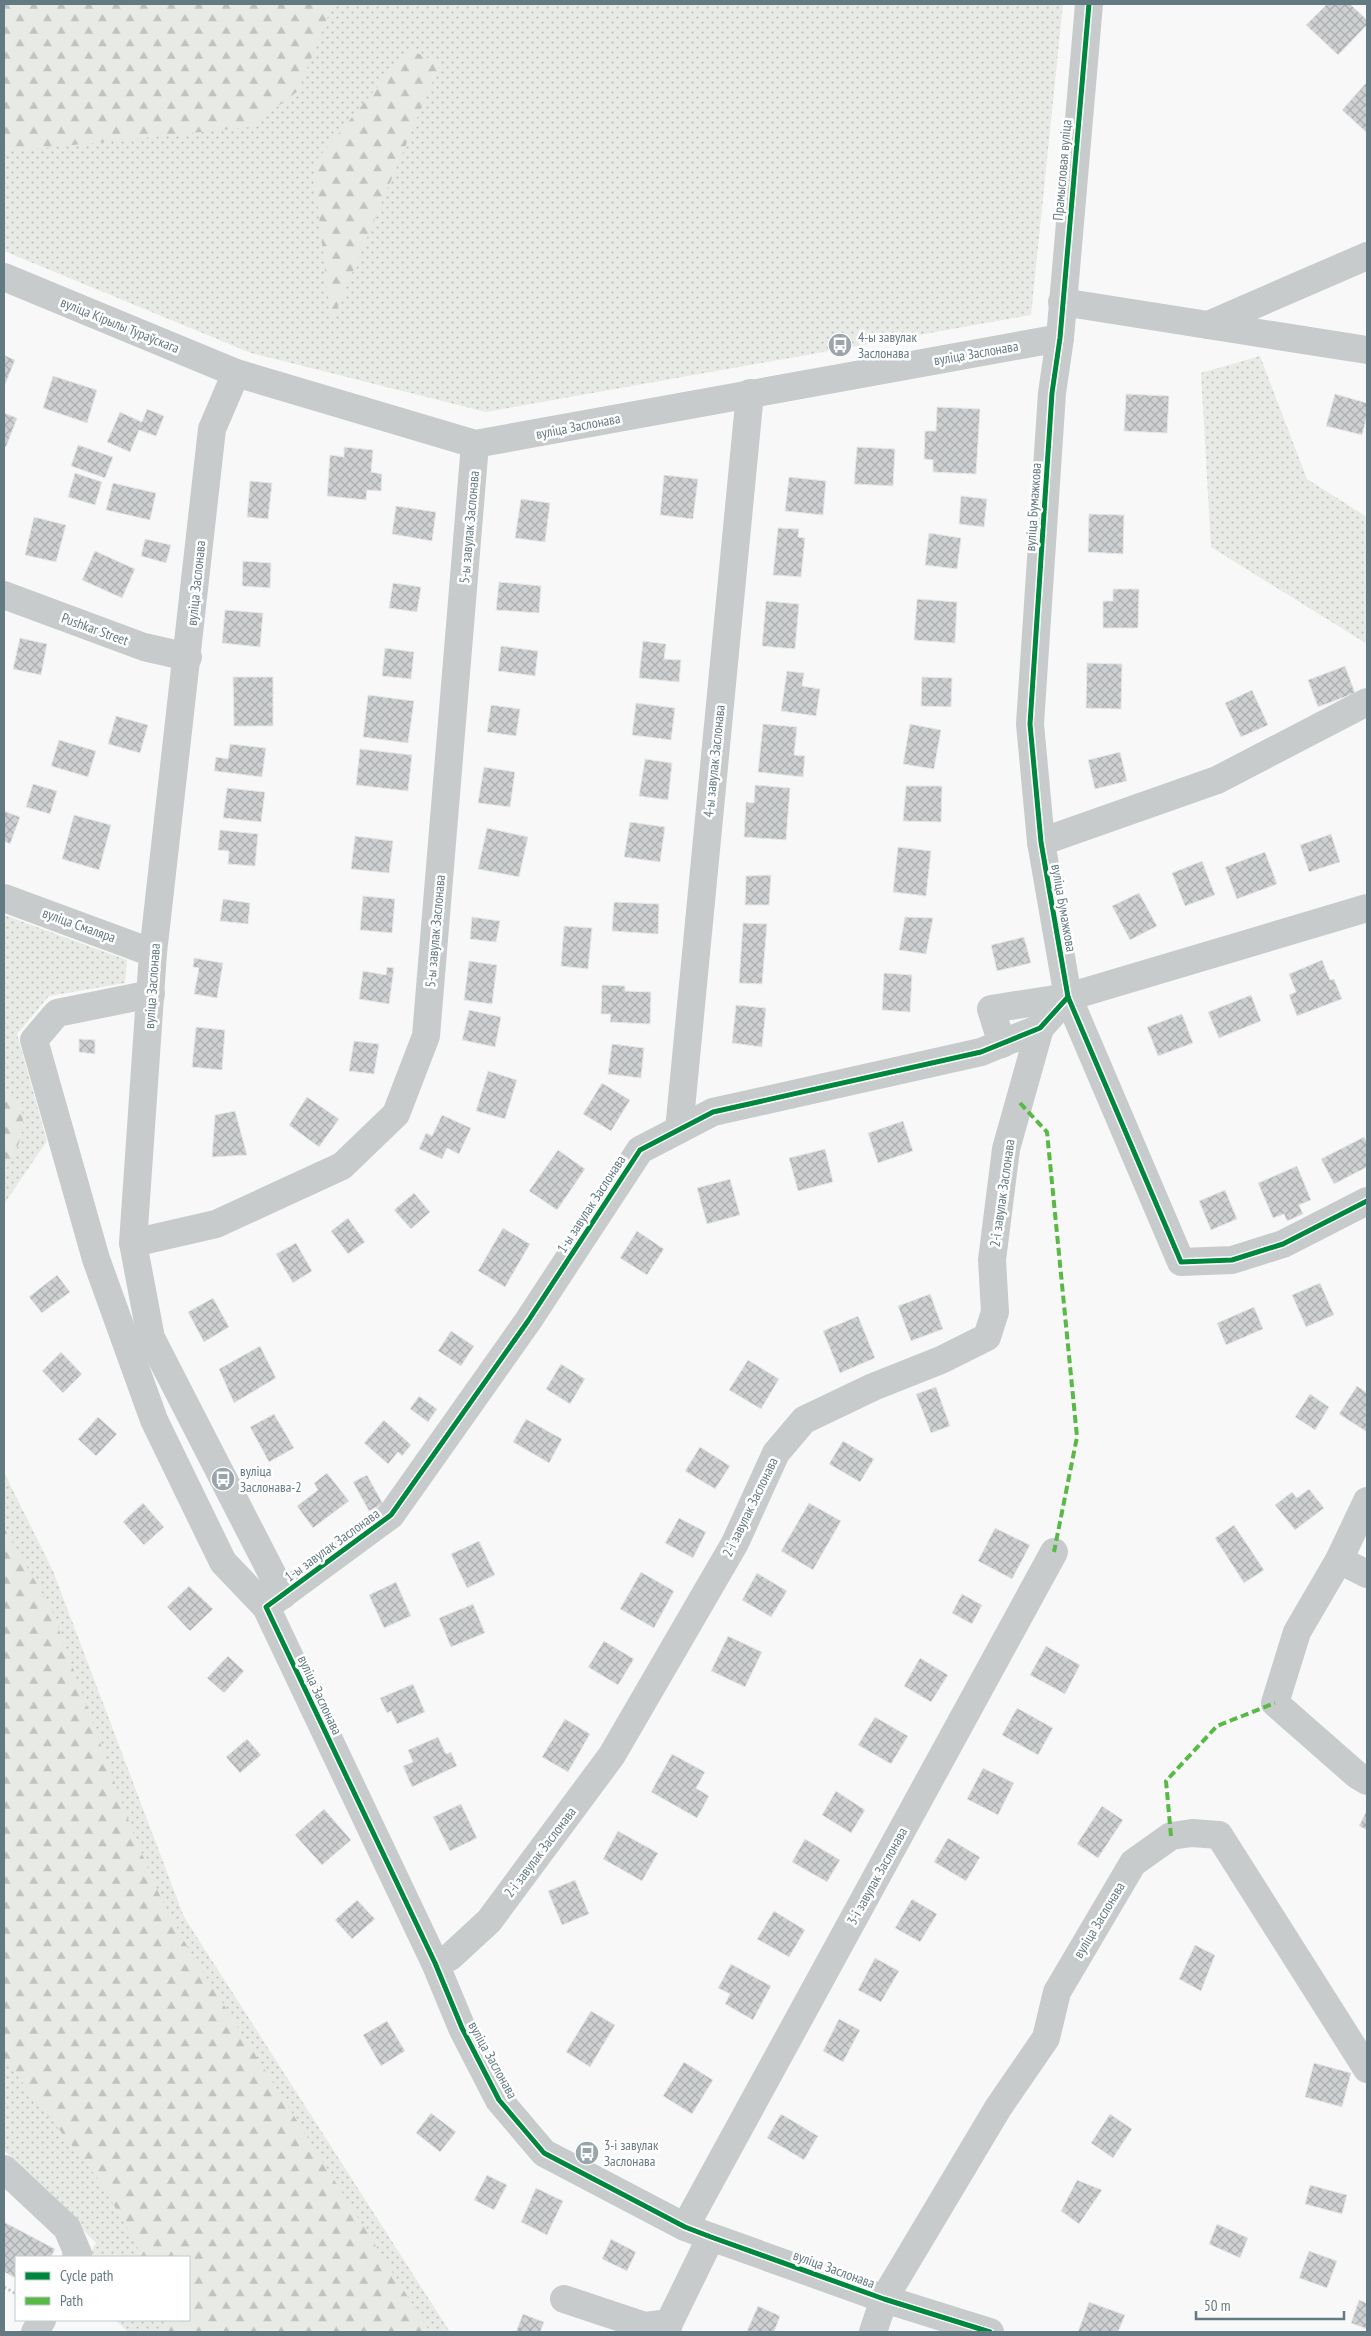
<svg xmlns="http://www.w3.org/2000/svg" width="1371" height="2336" font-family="'PT Sans Narrow',sans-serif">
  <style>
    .grass { fill: url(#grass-dots) }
    .forest { fill: url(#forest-firs) }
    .building { fill: url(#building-cross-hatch); stroke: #e8e8e8 }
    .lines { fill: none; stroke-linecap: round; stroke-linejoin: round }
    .path { stroke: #c8c9ca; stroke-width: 3; stroke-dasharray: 2.5 2.5; stroke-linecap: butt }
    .minor { stroke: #c8cbcc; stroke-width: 28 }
    .quiet { stroke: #58b947; stroke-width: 4; stroke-dasharray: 8 4; stroke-linecap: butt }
    .cycleway-casing { stroke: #fff; stroke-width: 8 }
    .cycleway { stroke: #00873e; stroke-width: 5 }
    .labels { text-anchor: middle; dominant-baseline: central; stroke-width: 5; stroke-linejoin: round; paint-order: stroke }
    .street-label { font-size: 14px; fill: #647a82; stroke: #fff }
    .poi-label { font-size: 14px; fill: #647a82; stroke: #fff; text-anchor: start }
  </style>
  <defs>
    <pattern id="grass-dots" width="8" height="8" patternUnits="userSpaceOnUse" patternTransform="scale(1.25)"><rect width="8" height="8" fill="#e8eae5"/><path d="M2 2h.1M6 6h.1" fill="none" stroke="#c0c3bf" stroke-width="1.8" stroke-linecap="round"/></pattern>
    <pattern id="forest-firs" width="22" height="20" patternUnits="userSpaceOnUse" patternTransform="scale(1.25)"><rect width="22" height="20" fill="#e8eae5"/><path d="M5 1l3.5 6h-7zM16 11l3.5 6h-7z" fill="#c0c3bf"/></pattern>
    <pattern id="building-cross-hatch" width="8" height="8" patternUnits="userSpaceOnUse" patternTransform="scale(1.25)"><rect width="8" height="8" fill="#ced0d1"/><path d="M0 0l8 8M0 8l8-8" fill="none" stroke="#abaeaf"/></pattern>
  </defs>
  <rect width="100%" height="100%" fill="#f8f8f8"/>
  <g class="grass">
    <polygon points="4,4 1063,4 1031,315 486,412 251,353 4,251"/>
    <polygon points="1260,356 1307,479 1367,517 1367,644 1211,547 1201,373"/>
    <polygon points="4,915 127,960 125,983 49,996 17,1034 47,1141 4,1204"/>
    <polygon points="4,1472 53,1571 184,1917 450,2332 128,2332 115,2320 189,2320 189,2257 88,2257 96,2243 4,2150"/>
  </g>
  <g class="forest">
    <polygon points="4,4 333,4 298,91 250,127 4,152"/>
    <polygon points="409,49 440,64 331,323 313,164"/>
    <path d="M4 1090C38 1111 19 1147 4 1173Z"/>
    <polygon points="4,1528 51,1608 135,1838 160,1896 188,1948 430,2332 167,2332 163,2320 189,2320 189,2257 142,2257 132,2236 99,2180 4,2059"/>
  </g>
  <g class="building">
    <polygon points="1327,4 1350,4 1367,20 1367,25 1338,55 1306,25"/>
    <polygon points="1367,82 1367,133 1342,110"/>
    <polygon points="4,355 15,360 4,387"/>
    <polygon points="53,376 97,390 87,423 43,408"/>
    <polygon points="1126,394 1169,396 1167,433 1124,431"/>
    <polygon points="1335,394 1367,403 1367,416 1362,435 1326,426"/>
    <polygon points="937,407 980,409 976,474 933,472 933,460 924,459 925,431 936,431"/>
    <polygon points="147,409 164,416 156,436 139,430 130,452 107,442 120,412 142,422"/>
    <polygon points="4,413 17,418 6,447 4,446"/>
    <polygon points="78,445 113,457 105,478 71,466"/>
    <polygon points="344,447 373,450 371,472 382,474 381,491 367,490 366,500 327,496 330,455 344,457"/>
    <polygon points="857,447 895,449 893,486 854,484"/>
    <polygon points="75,473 102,482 95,505 68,497"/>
    <polygon points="664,475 698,479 693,519 660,515"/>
    <polygon points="789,477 826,481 823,515 785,511"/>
    <polygon points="250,481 272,483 268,519 247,517"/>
    <polygon points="113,483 156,493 150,520 106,510"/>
    <polygon points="961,496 987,499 984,527 959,524"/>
    <polygon points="521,499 550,503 545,542 515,538"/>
    <polygon points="396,506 436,512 432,541 392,534"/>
    <polygon points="1089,514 1124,515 1123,554 1088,552"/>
    <polygon points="34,517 66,525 56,562 25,555"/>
    <polygon points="778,528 799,529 798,537 805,538 801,577 773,575"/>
    <polygon points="929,533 961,538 957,569 925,565"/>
    <polygon points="145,539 171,545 166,563 141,556"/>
    <polygon points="95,551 135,569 122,598 82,580"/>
    <polygon points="243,561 271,563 270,588 242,586"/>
    <polygon points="499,582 541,586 539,613 496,610"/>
    <polygon points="393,583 421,587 417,612 389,608"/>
    <polygon points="1113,589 1139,589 1138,628 1103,628 1103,601 1113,601"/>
    <polygon points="917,599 957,602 955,643 914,640"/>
    <polygon points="766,601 799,604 795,649 762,646"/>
    <polygon points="225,610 263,613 260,647 222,643"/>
    <polygon points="20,638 47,644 41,675 13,669"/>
    <polygon points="643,641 666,644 664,659 681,660 679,682 639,678"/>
    <polygon points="501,646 538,651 535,676 498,671"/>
    <polygon points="385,648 414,652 411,679 382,676"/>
    <polygon points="1087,663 1122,664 1121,709 1086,708"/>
    <polygon points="1345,666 1355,693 1318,707 1308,680"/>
    <polygon points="787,671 804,673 802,686 820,689 816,716 781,711"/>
    <polygon points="233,677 273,677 273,726 234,726"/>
    <polygon points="922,677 952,678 951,707 921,706"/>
    <polygon points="1252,690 1268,725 1241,737 1225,703"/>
    <polygon points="368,695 414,701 408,743 363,737"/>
    <polygon points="636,703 675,708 671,740 632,735"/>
    <polygon points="491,705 520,709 516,736 487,732"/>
    <polygon points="116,716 148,725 140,753 108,744"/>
    <polygon points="763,724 797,727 794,755 805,756 803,777 758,772"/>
    <polygon points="910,724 941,730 934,769 903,764"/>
    <polygon points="59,740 96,751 88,777 51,766"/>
    <polygon points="230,744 266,748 262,777 214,771 216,757 228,759"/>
    <polygon points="360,749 412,755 408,791 356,785"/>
    <polygon points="1120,752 1127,781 1095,789 1088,760"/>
    <polygon points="645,759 672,763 668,800 639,796"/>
    <polygon points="484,767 515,772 510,807 478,803"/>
    <polygon points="33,784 57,791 50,814 26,807"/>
    <polygon points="755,785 790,788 786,840 744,837 746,802 754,803"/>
    <polygon points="906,786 942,786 941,822 903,821"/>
    <polygon points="227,788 265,792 261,822 223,818"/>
    <polygon points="4,811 20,817 10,844 4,841"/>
    <polygon points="74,815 111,825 99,870 62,859"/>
    <polygon points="630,822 665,827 660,862 624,857"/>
    <polygon points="487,828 528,837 519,877 478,869"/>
    <polygon points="220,830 258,834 255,866 228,864 229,851 218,850"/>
    <polygon points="1331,834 1340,862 1309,872 1300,845"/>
    <polygon points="355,836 393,841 389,873 351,869"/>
    <polygon points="898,847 931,851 926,896 893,892"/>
    <polygon points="1265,852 1277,884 1237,899 1225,867"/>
    <polygon points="1202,861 1215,895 1185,906 1172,873"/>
    <polygon points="771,875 769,905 745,905 746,876"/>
    <polygon points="1139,893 1157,926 1130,940 1112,906"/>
    <polygon points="363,896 395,899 392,933 360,930"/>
    <polygon points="223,899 250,903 248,924 220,921"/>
    <polygon points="614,902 659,904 658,934 612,931"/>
    <polygon points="472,917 500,921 496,942 470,939"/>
    <polygon points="905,917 933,918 926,954 899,950"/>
    <polygon points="743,923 767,924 762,984 739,983"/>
    <polygon points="564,926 592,928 588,969 561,966"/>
    <polygon points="1024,937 1031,963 997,971 991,945"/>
    <polygon points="194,958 223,963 217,998 194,994 199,968 193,967"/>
    <polygon points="1322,960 1330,980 1334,979 1342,999 1297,1016 1289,995 1296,992 1289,974"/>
    <polygon points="469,961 497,965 492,1004 464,1000"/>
    <polygon points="387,967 394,968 389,1004 359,999 363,971 386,975"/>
    <polygon points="884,973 912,975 910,1012 882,1010"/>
    <polygon points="602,985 625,986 625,991 651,992 650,1024 610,1022 611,1014 601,1014"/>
    <polygon points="1251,995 1261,1021 1219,1038 1208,1012"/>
    <polygon points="736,1005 766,1008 762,1047 732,1043"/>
    <polygon points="469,1010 501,1017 495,1047 462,1040"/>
    <polygon points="1182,1014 1193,1043 1158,1056 1147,1027"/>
    <polygon points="196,1027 225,1030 222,1070 192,1067"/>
    <polygon points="79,1039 95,1040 95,1054 79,1052"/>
    <polygon points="354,1041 379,1044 374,1074 349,1071"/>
    <polygon points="612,1044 644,1048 641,1078 608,1074"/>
    <polygon points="488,1071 517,1080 505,1119 476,1111"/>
    <polygon points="602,1083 630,1100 611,1131 583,1114"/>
    <polygon points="307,1097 339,1119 319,1147 289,1125"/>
    <polygon points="235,1111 247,1155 212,1157 215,1115"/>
    <polygon points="442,1115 471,1128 459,1154 447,1148 442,1159 419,1149 426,1133 432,1136"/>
    <polygon points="903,1121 913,1151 878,1163 868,1133"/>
    <polygon points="1364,1137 1367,1143 1367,1167 1334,1184 1321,1159"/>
    <polygon points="825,1149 833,1182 798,1191 789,1158"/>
    <polygon points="558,1150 585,1169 557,1210 529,1191"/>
    <polygon points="1297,1166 1311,1200 1299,1205 1303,1214 1287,1221 1284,1214 1273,1218 1258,1183"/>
    <polygon points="730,1179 740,1215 707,1224 697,1188"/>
    <polygon points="1225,1190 1237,1219 1211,1230 1199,1201"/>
    <polygon points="414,1193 430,1212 411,1229 394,1210"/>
    <polygon points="348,1218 365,1242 348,1254 331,1231"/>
    <polygon points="503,1228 530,1244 505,1287 478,1271"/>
    <polygon points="637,1231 664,1249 647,1275 620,1258"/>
    <polygon points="296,1243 312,1271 293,1283 276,1254"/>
    <polygon points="57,1275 70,1292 42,1313 29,1297"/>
    <polygon points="1320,1283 1334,1315 1306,1327 1292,1295"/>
    <polygon points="930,1294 943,1329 911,1341 898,1306"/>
    <polygon points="213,1298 229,1327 204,1342 188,1312"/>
    <polygon points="1254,1307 1263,1329 1226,1345 1217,1323"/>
    <polygon points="858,1316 875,1358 840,1373 823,1331"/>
    <polygon points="451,1331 474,1346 461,1366 438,1351"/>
    <polygon points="260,1346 276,1378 234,1403 219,1369"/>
    <polygon points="61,1352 82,1374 63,1393 42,1371"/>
    <polygon points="748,1360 779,1379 761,1409 729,1390"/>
    <polygon points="561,1364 585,1379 570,1404 546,1389"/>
    <polygon points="1357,1386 1367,1393 1367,1432 1339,1414"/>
    <polygon points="936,1387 950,1426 931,1433 916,1394"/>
    <polygon points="1310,1394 1329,1407 1315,1430 1295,1417"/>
    <polygon points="419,1396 437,1409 428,1422 410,1409"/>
    <polygon points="274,1414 294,1448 269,1462 250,1427"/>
    <polygon points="98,1417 117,1434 96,1456 78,1439"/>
    <polygon points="526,1419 562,1439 549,1463 513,1442"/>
    <polygon points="384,1420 411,1445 402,1456 398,1452 388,1464 364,1443"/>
    <polygon points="843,1441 874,1459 860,1482 829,1464"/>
    <polygon points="700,1447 730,1466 715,1489 685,1471"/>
    <polygon points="327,1473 349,1501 313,1528 297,1506 318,1490 314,1483"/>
    <polygon points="367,1475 383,1504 369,1511 353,1482"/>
    <polygon points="1309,1489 1324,1508 1295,1530 1275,1505 1292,1492 1297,1498"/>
    <polygon points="143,1503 164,1527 144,1545 123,1522"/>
    <polygon points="809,1503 841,1521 813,1570 781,1551"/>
    <polygon points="679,1518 706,1532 693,1558 665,1543"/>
    <polygon points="1234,1525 1264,1570 1244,1583 1215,1538"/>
    <polygon points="995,1528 1030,1545 1012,1579 978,1561"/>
    <polygon points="479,1541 495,1575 467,1588 451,1554"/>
    <polygon points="641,1572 674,1591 654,1628 620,1609"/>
    <polygon points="757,1573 787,1591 771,1617 742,1600"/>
    <polygon points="396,1582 411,1616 384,1628 369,1595"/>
    <polygon points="189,1586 213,1609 190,1631 167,1607"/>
    <polygon points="962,1594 982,1605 972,1624 952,1613"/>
    <polygon points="473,1604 485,1633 451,1647 439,1618"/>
    <polygon points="728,1636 762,1652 745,1687 711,1671"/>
    <polygon points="604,1641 634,1659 618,1685 588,1667"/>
    <polygon points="1046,1646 1080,1665 1065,1694 1030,1675"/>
    <polygon points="228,1656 244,1671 224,1693 207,1678"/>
    <polygon points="920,1658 948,1675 931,1702 904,1686"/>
    <polygon points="413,1684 425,1712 397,1724 391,1711 387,1713 380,1698"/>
    <polygon points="1017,1708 1053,1728 1038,1755 1002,1735"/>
    <polygon points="875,1717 908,1736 891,1764 858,1745"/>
    <polygon points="565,1719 590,1734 568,1772 542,1757"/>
    <polygon points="438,1737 446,1754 451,1752 457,1766 412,1787 403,1766 413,1762 408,1750"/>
    <polygon points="247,1739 261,1755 240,1773 226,1757"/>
    <polygon points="672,1754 705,1772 696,1788 709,1796 697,1818 651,1792"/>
    <polygon points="983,1768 1014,1783 998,1815 967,1799"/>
    <polygon points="836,1791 865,1810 851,1833 822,1815"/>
    <polygon points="461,1804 477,1838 450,1851 433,1817"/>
    <polygon points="1102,1806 1123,1820 1098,1858 1077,1844"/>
    <polygon points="324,1809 351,1840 322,1865 295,1835"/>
    <polygon points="1367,1810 1367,1830 1359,1826"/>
    <polygon points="618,1831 658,1853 642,1881 603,1859"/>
    <polygon points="948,1838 980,1857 966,1881 934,1862"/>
    <polygon points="805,1839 840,1860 827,1882 792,1862"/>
    <polygon points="575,1880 589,1914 562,1925 548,1891"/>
    <polygon points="912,1899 937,1914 920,1942 895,1928"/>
    <polygon points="357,1900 375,1919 352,1939 335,1920"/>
    <polygon points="774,1911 805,1930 789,1957 757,1939"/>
    <polygon points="1195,1945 1215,1955 1201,1991 1179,1979"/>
    <polygon points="875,1958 899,1971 881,2002 858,1990"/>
    <polygon points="731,1964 771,1986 753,2020 725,2004 730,1994 718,1988"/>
    <polygon points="591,2011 615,2025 590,2067 566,2052"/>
    <polygon points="839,2019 860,2030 843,2062 823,2051"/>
    <polygon points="387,2021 405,2051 381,2066 363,2035"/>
    <polygon points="684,2062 713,2080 692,2114 663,2096"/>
    <polygon points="1314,2063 1351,2073 1342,2107 1305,2097"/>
    <polygon points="431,2113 456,2132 440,2152 416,2133"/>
    <polygon points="781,2114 818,2136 804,2160 767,2138"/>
    <polygon points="1110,2114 1132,2129 1113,2158 1091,2143"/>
    <polygon points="487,2175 507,2185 494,2210 474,2200"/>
    <polygon points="1077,2180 1102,2190 1079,2224 1061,2211"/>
    <polygon points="1310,2185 1347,2195 1342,2214 1305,2204"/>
    <polygon points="536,2188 563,2201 547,2235 521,2222"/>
    <polygon points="4,2222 55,2249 51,2257 16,2257 16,2278 4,2272"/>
    <polygon points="1217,2224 1248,2238 1240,2258 1209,2244"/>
    <polygon points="611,2239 636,2252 627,2271 602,2259"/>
    <polygon points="1309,2251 1337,2261 1327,2288 1299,2278"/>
    <polygon points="1359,2300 1367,2303 1367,2329 1351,2323"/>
    <polygon points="1089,2302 1125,2315 1118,2332 1078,2332"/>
    <polygon points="758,2306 780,2316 774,2332 747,2331"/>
    <polygon points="523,2314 544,2322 540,2332 516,2332"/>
  </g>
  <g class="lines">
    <polyline class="path" points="4,2287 16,2294"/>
    <g class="minor">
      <polyline points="1089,4 1060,338 1052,393 1030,724 1041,842 1068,997 1181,1262 1232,1260 1283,1244 1367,1201"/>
      <polyline points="4,277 236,373 475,444 1060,338"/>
      <polyline points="1062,302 1367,350"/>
      <polyline points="1208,325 1367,256"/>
      <polyline points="236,373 212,429 153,953 133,1243 151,1338 283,1595"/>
      <polyline points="4,595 144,647 188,657"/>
      <polyline points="1041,842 1217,780 1367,702"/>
      <polyline points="4,898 153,953"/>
      <polyline points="151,994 57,1013 34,1040 96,1259 154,1420 223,1562 266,1607"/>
      <polyline points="1002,1044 991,1009 1068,997 1367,908"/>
      <polyline points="679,1130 750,393"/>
      <polyline points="133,1243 216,1224 342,1166 396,1114 426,1036 475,444"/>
      <polyline points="1367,1501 1339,1560 1297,1632 1275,1703 1357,1775 1367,1781"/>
      <polyline points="1339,1560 1367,1574"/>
      <polyline points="435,1963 450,1957 489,1921 612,1755 735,1543 776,1453 804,1420 873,1387 941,1360 987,1337 995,1312 992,1260 1006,1149 1040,1028"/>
      <polyline points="4,2169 67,2228 78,2254 76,2257"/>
      <polyline points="685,2227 1054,1552"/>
      <polyline points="564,2299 645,2326 669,2323"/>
      <polyline points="35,2332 42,2320"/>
      <polyline points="667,2332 669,2323 711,2237"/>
      <polyline points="873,2332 884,2299 998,2108 1046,2038 1057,1992 1133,1863 1171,1836 1192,1833 1219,1835 1367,2069"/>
      <polyline points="990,2332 884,2299 711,2237 685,2227 544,2153 499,2100 462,2028 435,1963 266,1607 391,1515 528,1321 640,1150 713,1112 981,1052 1040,1028 1068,997"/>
    </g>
    <g class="quiet">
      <polyline points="1020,1103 1047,1132 1077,1437 1054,1552"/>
      <polyline points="1171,1836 1166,1781 1217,1726 1275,1703"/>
    </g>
    <g class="cycleway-casing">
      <g id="cycleway">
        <polyline points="1089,4 1060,338 1052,393 1030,724 1041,842 1068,997 1181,1262 1232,1260 1283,1244 1367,1201"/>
        <polyline points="990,2332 884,2299 711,2237 685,2227 544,2153 499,2100 462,2028 435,1963 266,1607 391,1515 528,1321 640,1150 713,1112 981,1052 1040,1028 1068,997"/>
      </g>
    </g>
    <use href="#cycleway" class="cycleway"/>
  </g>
  <defs>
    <g id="bus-disc" transform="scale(1.25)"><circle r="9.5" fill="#98a6ab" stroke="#fff"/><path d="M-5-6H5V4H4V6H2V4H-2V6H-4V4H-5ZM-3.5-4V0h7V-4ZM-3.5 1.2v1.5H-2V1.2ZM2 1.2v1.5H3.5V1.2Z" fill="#fff"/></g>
  </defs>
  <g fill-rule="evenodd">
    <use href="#bus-disc" x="840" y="345"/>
    <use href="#bus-disc" x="223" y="1479"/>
    <use href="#bus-disc" x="587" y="2153"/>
  </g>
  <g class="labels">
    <g class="street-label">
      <text transform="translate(1062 170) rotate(-85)">Прамысловая вуліца</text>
      <text transform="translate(120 325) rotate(22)">вуліца Кірылы Тураўскага</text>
      <text transform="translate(976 353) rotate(-10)">вуліца Заслонава</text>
      <text transform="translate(578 426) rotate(-11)">вуліца Заслонава</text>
      <text transform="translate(1033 507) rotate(-86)">вуліца Бумажкова</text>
      <text transform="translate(469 527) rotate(-85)">5-ы завулак Заслонава</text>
      <text transform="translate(196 583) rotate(-84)">вуліца Заслонава</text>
      <text transform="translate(95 629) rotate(20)">Pushkar Street</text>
      <text transform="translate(714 761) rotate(-84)">4-ы завулак Заслонава</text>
      <text transform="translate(1064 908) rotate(80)">вуліца Бумажкова</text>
      <text transform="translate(79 925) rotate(20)">вуліца Смаляра</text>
      <text transform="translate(435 931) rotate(-85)">5-ы завулак Заслонава</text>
      <text transform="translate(152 986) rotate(-86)">вуліца Заслонава</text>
      <text transform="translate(1002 1193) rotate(-82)">2-і завулак Заслонава</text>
      <text transform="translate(591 1204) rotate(-57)">1-ы завулак Заслонава</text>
      <text transform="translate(750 1507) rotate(-64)">2-і завулак Заслонава</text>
      <text transform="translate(332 1545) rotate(-36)">1-ы завулак Заслонава</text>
      <text transform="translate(320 1695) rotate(65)">вуліца Заслонава</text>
      <text transform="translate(540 1852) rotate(-53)">2-і завулак Заслонава</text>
      <text transform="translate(877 1876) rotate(-61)">3-і завулак Заслонава</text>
      <text transform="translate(1099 1920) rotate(-59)">вуліца Заслонава</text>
      <text transform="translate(493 2060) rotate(61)">вуліца Заслонава</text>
      <text transform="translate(834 2269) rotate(20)">вуліца Заслонава</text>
    </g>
    <g class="poi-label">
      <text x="858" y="337">4-ы завулак<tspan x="858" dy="16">Заслонава</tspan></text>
      <text x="240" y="1471">вуліца<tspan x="240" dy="16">Заслонава-2</tspan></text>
      <text x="604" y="2145">3-і завулак<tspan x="604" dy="16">Заслонава</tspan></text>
    </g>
  </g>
  <rect width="1371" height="2336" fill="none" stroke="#647a82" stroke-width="10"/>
  <rect x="15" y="2256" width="175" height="65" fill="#ffffff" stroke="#c1cacd"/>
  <rect x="25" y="2272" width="25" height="8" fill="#00873e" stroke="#c1cacd"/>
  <text x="60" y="2281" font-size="15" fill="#647a82">Cycle path</text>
  <rect x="25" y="2297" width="25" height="8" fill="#58b947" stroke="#c1cacd"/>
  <text x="60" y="2306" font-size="15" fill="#647a82">Path</text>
  <path d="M1196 2311v8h148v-8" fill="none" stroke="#647a82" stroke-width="2.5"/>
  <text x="1204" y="2311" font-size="15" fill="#647a82" stroke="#ffffff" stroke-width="4" paint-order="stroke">50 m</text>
</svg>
